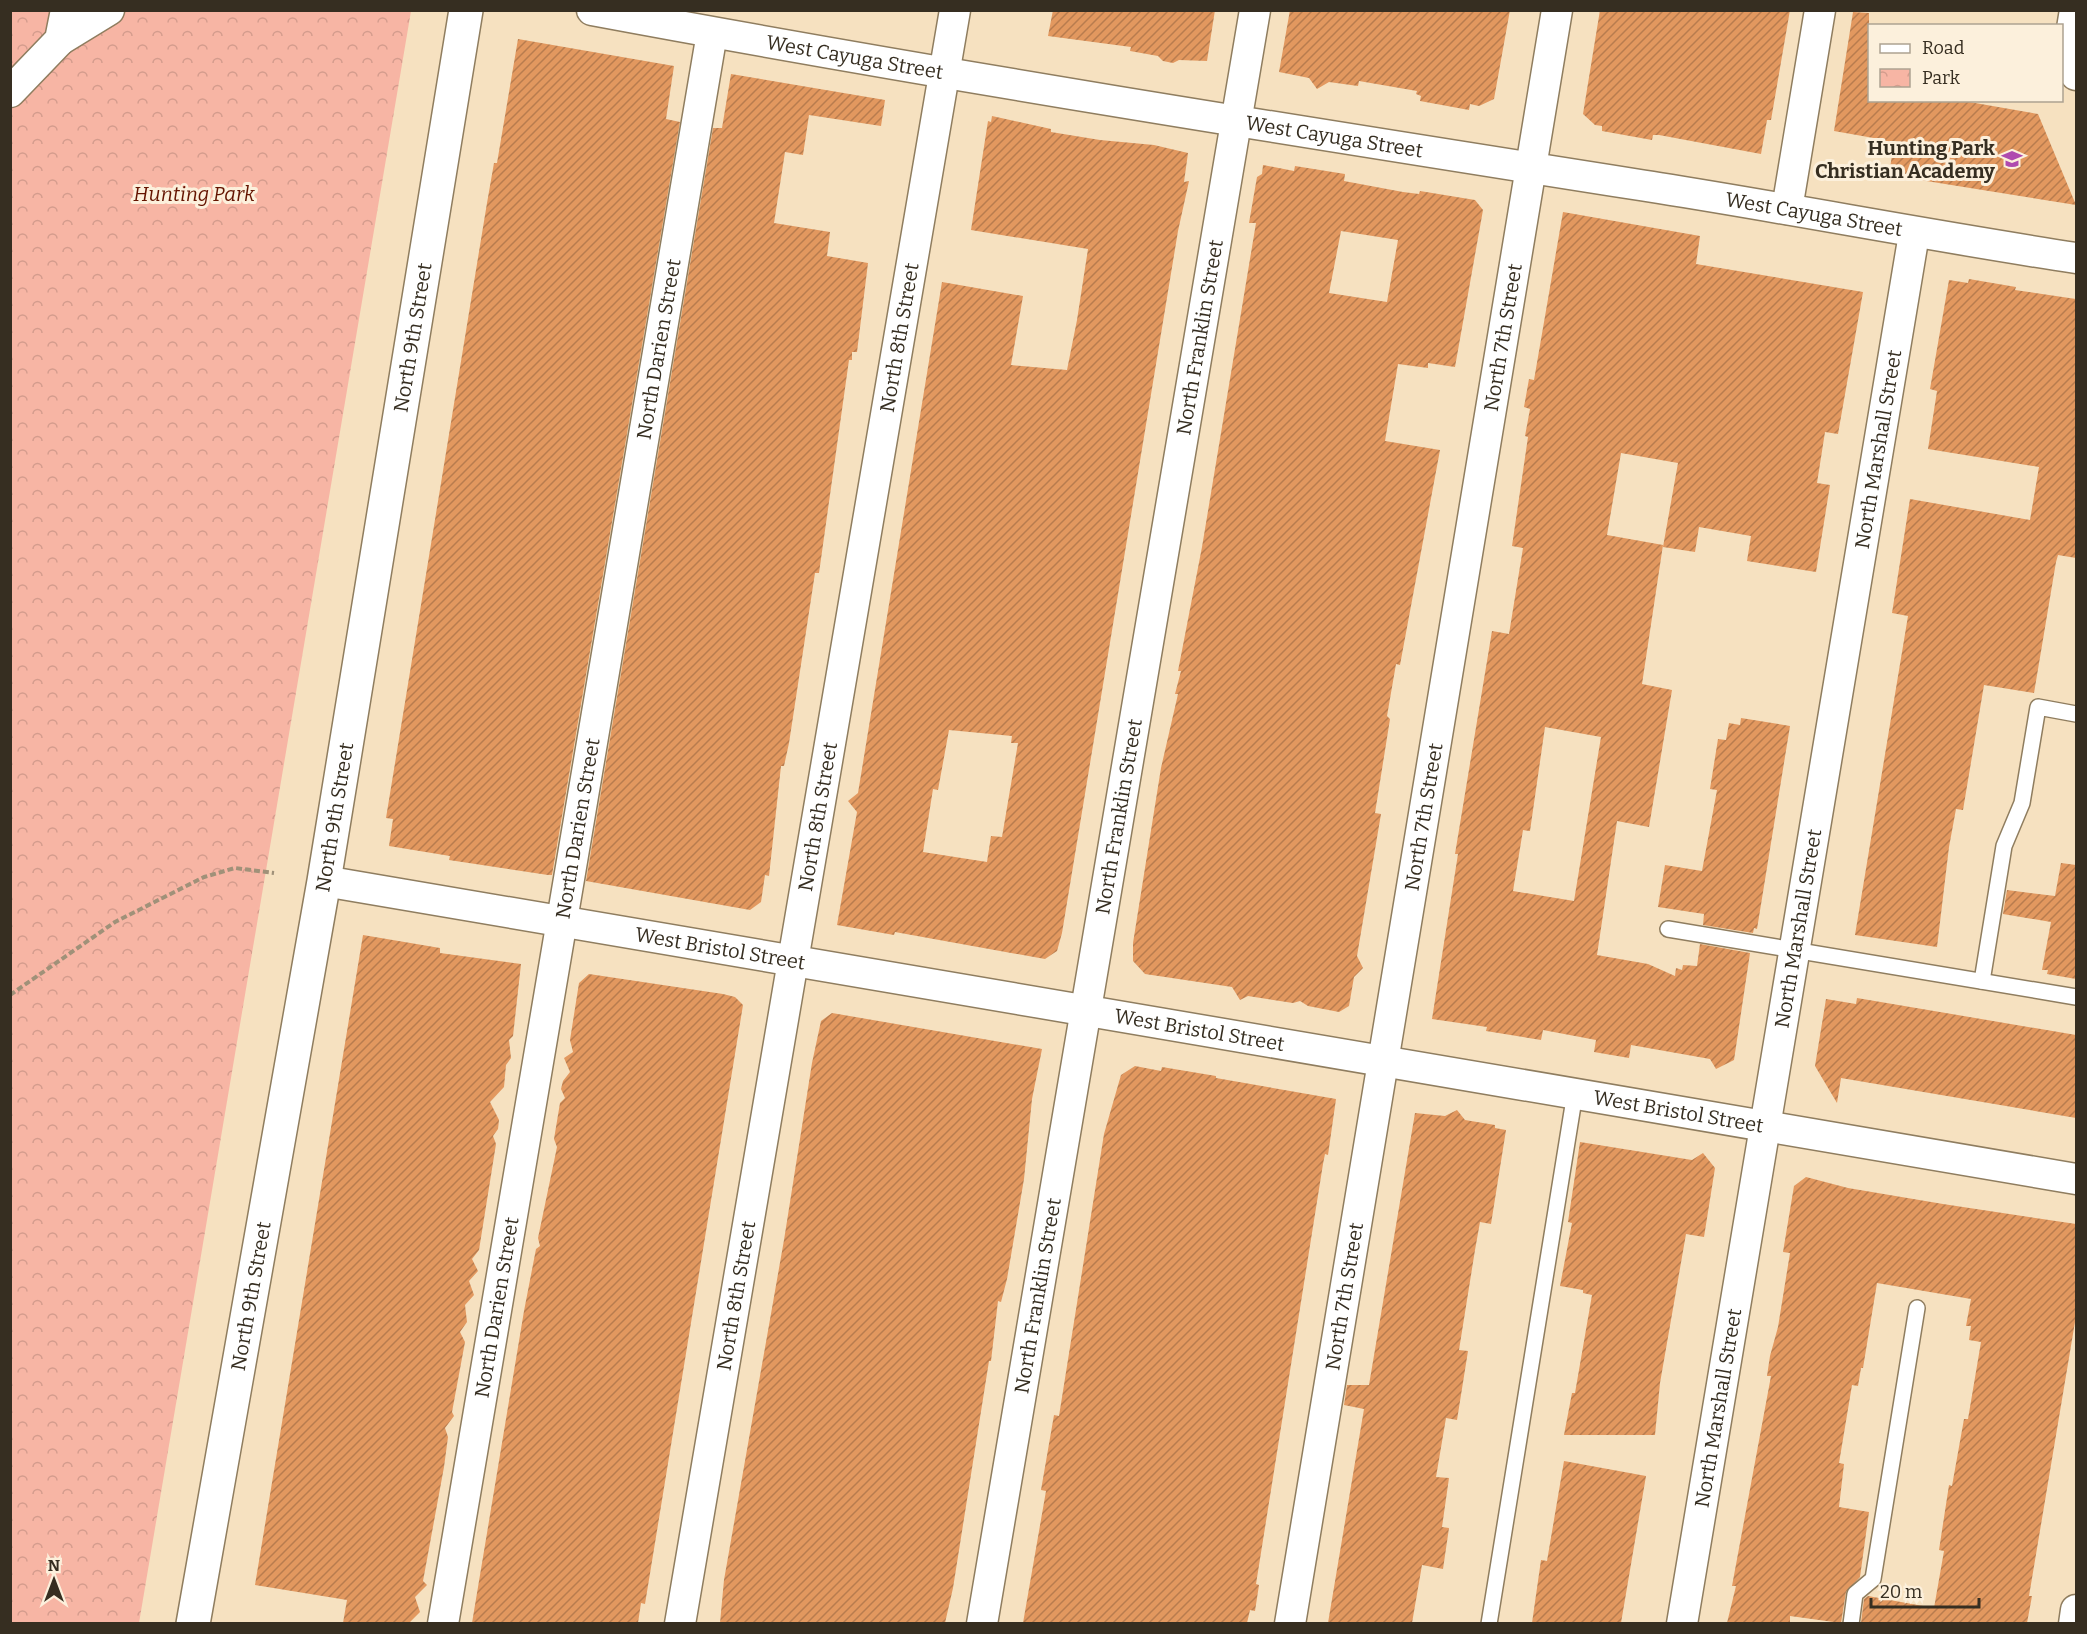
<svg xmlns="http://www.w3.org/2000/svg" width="2087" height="1634" font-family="Bitter,serif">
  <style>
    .park { fill: url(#park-crowns) }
    .building { fill: url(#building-hatch); fill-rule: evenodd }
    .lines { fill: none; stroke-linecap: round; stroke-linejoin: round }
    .service-casing { stroke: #8f7d5f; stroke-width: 18 }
    .minor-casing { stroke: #8f7d5f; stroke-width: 33 }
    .tertiary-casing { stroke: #8f7d5f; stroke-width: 36 }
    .path { stroke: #a09179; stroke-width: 4; stroke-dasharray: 6 3; stroke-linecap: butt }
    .service { stroke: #fff; stroke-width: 15 }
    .minor { stroke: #fff; stroke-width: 30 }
    .tertiary { stroke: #fff; stroke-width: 33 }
    .labels { text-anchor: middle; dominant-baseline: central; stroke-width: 6; stroke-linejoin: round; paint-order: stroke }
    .street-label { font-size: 20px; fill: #362e21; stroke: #fcf0dc }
    .poi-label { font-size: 20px; font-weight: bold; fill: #362e21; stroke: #fcf0dc; text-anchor: end }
    .park-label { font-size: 20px; font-style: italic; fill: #641400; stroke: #fcf0dc }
  </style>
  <defs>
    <pattern id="park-crowns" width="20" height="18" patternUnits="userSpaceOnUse" patternTransform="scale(1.5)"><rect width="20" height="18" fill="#f7b5a4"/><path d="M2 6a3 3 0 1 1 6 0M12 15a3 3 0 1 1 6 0" fill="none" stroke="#d49c8d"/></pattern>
    <pattern id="building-hatch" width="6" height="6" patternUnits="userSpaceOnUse" patternTransform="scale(1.5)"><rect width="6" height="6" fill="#e2985f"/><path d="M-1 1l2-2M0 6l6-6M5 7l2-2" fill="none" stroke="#b87c4e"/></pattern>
  </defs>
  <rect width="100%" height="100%" fill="#f6e1c0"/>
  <polygon class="park" points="11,11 411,11 139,1623 11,1624"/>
  <g class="building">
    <polygon points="1053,10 1215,10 1207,61 1179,60 1173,63 1163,61 1158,56 1130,51 1131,47 1048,36"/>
    <polygon points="1290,10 1510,10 1494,99 1479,106 1470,104 1469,110 1420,101 1421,96 1416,94 1417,91 1359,81 1358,86 1329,82 1317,89 1309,78 1279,72"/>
    <polygon points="1600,10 1790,10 1771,120 1767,120 1761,154 1659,135 1653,135 1652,140 1602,131 1602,126 1595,125 1583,114"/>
    <polygon points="1853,12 1869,13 1869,100 1958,100 2038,114 2076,205 1889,175 1892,155 1883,153 1885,140 1834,131"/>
    <polygon points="518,39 674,66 666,119 680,122 552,875 548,875 449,860 450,856 389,846 393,819 386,818 487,203 494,163 497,163"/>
    <polygon points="731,74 885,100 881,126 809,115 803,155 785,152 774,223 830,232 827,256 868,263 857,352 852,352 852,360 849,360 819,573 815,573 789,743 784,766 781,766 769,876 765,875 761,902 750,910 586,881 713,128 722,128"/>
    <path d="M992 116 1051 129V132L1100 140 1154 145 1188 153 1184 182 1189 181 1178 231 1062 933 1057 951 1045 959 895 932 894 935 837 925 857 812 848 801 858 793 942 282 1023 296 1011 365 1067 370 1077 320 1088 249 971 230 988 121 991 122ZM949 730 1012 736 1011 743H1018L1002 837 991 836 987 862 923 852 933 789 938 790Z"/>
    <path d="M1263 165 1294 171 1295 166 1345 174 1344 181 1403 192 1419 194 1420 191 1475 200 1483 210 1455 367 1428 363V368L1398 364 1385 441 1440 450 1400 665 1396 664 1387 716 1390 719 1375 813 1381 814 1357 956 1363 968 1354 977 1349 1006 1339 1012 1308 1006 1300 1001 1293 1003 1248 996 1240 1000 1232 987 1145 974 1133 961V943L1161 768 1178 694H1175L1181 671H1178L1202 547 1256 223H1249L1257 177 1262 174ZM1341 231 1398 240 1387 302 1329 293Z"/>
    <path d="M1563 212 1700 236 1696 264 1863 292 1838 434 1825 432 1817 483 1830 485 1816 572 1747 561 1751 536 1699 527 1695 552 1663 547 1678 463 1621 453 1607 535 1663 545 1642 684 1672 690 1649 827 1617 821 1597 955 1648 964 1675 976 1676 968 1682 970 1683 965 1697 966 1700 944 1750 953 1734 1060 1716 1069 1710 1059 1631 1045 1629 1058 1594 1052 1596 1040 1543 1030 1541 1040 1486 1031 1487 1027 1432 1019 1458 854H1455L1492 631 1509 634 1523 548 1512 546 1528 437 1525 436 1530 409 1524 407 1529 379 1534 380ZM1545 727 1601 737 1574 901 1513 891 1523 830 1530 831Z"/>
    <polygon points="1969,279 2016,287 2015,290 2076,299 2076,558 2058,555 2056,562 2034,693 1984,685 1963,810 1956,809 1949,847 1937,947 1855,935 1908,616 1892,613 1910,499 2030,520 2039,467 1928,449 1937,391 1930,389 1949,280 1968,283"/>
    <polygon points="1741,718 1790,726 1757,929 1754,928 1753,933 1703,925 1704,914 1658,907 1665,865 1702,871 1717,790 1710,789 1718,739 1726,740 1729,723 1740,725"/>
    <polygon points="2061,863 2076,865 2076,979 2047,974 2048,970 2042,970 2051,922 2003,914 2007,890 2055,896"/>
    <polygon points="363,935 440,948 440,953 521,964 513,1036 509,1040 511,1058 506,1065 504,1087 490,1102 499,1120 498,1129 493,1136 496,1144 479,1250 472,1259 478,1271 469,1281 474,1295 465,1305 467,1322 460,1332 465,1342 452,1412 454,1416 445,1428 448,1437 444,1467 423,1581 427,1585 415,1597 420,1612 409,1623 343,1623 347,1600 255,1585"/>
    <polygon points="589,974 723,994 735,997 743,1005 645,1604 641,1603 638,1623 472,1623 524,1311 536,1249 540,1246 538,1238 557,1147 554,1139 560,1103 565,1098 561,1089 563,1081 570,1072 564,1058 573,1052 570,1040 579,983"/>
    <polygon points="1857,998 2076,1035 2076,1118 1841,1078 1837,1103 1815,1066 1826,999 1856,1004"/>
    <polygon points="832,1013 1042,1049 1032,1099 1024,1179 1007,1279 1001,1302 998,1301 991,1361 989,1361 953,1588 945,1623 720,1623 724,1580 784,1240 812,1063 821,1021"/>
    <polygon points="1135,1066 1161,1071 1162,1067 1216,1076 1216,1078 1336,1099 1328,1155 1325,1154 1323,1164 1260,1559 1256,1584 1259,1585 1255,1611 1250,1610 1247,1623 1023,1623 1046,1491 1041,1490 1054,1415 1059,1416 1104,1134 1121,1075"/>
    <polygon points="1457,1110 1465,1120 1495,1125 1495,1128 1506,1130 1491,1224 1480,1222 1475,1250 1459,1350 1468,1351 1457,1420 1446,1418 1436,1477 1449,1478 1442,1527 1449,1528 1443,1569 1422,1565 1412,1623 1328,1623 1364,1409 1344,1405 1347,1385 1369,1385 1415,1113 1445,1116"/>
    <polygon points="1580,1142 1692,1160 1703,1153 1715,1168 1704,1237 1686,1234 1660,1383 1655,1435 1564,1435 1572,1393 1575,1393 1592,1295 1583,1293 1583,1290 1560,1286 1572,1223 1568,1222"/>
    <polygon points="1806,1177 1848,1188 1943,1204 2076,1224 2076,1316 2029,1596 2032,1596 2027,1623 1861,1623 1864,1599 1868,1596 1934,1608 1944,1551 1939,1550 1949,1485 1952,1486 1964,1419 1968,1419 1981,1342 1969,1340 1971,1326 1966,1326 1971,1299 1877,1283 1863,1368 1861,1368 1858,1386 1852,1385 1839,1463 1844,1464 1839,1507 1869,1512 1860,1577 1846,1592 1841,1623 1790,1616 1790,1623 1727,1623 1736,1586 1732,1586 1771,1376 1767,1376 1770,1356 1778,1327 1790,1253 1783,1252 1794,1186"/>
    <polygon points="1564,1461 1646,1476 1621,1623 1532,1623 1541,1560 1547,1561"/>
  </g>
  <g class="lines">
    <g class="service-casing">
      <g id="service">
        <polyline points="1668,929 2076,997"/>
        <polyline points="1982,981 2004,846 2022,803 2038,707 2076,714"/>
        <polyline points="1489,1624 1575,1093"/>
        <polyline points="1851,1624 1855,1594 1873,1579 1917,1308"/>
      </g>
    </g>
    <g class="minor-casing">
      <g id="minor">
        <path id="s1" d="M592 10C946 76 1303 132 1659 188 1798 210 1937 237 2076 258"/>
        <polyline points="2075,10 2068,53 2076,75"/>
        <polyline points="60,40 109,10"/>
        <polyline points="10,92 60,40 66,10"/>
        <polyline points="1787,209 1820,10"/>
        <path id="s2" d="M324 881 2076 1179"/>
        <path id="s3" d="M443 1624 712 33"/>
        <path id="s4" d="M680 1624 955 10"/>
        <path id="s5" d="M982 1624 1255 10"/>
        <path id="s6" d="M1290 1624 1557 10"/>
        <path id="s7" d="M1682 1624 1914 234"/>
        <polyline points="2074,1624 2076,1610"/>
      </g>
    </g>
    <g class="tertiary-casing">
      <g id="tertiary">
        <path id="s8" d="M193 1624 324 881 466 10"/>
      </g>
    </g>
    <polyline class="path" points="10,995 115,922 204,877 235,868 274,873"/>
    <use href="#service" class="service"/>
    <use href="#minor" class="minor"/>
    <use href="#tertiary" class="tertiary"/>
  </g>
  <defs>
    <g id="school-bare" transform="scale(1.62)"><path d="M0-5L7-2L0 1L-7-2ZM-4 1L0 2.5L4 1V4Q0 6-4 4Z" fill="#af4aaf" stroke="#fcf0dc" stroke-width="2.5" paint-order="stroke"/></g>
  </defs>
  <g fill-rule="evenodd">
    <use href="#school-bare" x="2012" y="159"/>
  </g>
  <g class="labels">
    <g class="street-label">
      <text stroke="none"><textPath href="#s1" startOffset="267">West Cayuga Street</textPath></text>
      <text stroke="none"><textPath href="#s1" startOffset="753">West Cayuga Street</textPath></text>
      <text stroke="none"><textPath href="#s1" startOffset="1239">West Cayuga Street</textPath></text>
      <text stroke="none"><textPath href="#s6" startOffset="1304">North 7th Street</textPath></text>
      <text stroke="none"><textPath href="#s8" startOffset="1305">North 9th Street</textPath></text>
      <text stroke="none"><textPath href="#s4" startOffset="1305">North 8th Street</textPath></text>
      <text stroke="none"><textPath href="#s5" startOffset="1305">North Franklin Street</textPath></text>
      <text stroke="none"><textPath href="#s3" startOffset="1293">North Darien Street</textPath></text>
      <text stroke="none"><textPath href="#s7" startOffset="1191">North Marshall Street</textPath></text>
      <text stroke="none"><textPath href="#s4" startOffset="819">North 8th Street</textPath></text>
      <text stroke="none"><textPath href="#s5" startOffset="819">North Franklin Street</textPath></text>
      <text stroke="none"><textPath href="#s6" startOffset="818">North 7th Street</textPath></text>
      <text stroke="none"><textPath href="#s8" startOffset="819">North 9th Street</textPath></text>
      <text stroke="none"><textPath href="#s3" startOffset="807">North Darien Street</textPath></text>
      <text stroke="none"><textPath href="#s7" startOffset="705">North Marshall Street</textPath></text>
      <text stroke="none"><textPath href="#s2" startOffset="402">West Bristol Street</textPath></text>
      <text stroke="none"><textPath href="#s2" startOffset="888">West Bristol Street</textPath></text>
      <text stroke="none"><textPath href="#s2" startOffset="1374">West Bristol Street</textPath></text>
      <text stroke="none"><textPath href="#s4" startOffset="333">North 8th Street</textPath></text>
      <text stroke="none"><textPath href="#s5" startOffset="333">North Franklin Street</textPath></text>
      <text stroke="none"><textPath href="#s8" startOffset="333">North 9th Street</textPath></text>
      <text stroke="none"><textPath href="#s6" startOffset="332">North 7th Street</textPath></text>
      <text stroke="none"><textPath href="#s3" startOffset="321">North Darien Street</textPath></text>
      <text stroke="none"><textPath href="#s7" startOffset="219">North Marshall Street</textPath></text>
    </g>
    <g class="poi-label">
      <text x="1995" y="148">Hunting Park<tspan x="1995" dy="23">Christian Academy</tspan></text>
    </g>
    <g class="park-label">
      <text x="194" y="194">Hunting Park</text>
    </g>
  </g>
  <rect width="2087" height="1634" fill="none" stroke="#362e21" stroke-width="24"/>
  <rect x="1868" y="24" width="195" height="78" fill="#fcf0dc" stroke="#ada291" stroke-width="1.5"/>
  <rect x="1880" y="44" width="30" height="9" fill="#ffffff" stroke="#ada291" stroke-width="1.5"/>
  <text x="1922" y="54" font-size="18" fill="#362e21">Road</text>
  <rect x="1880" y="69" width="30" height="18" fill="url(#park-crowns)" stroke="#ada291" stroke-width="1.5"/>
  <text x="1922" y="84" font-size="18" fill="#362e21">Park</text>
  <g transform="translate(54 1580)" stroke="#fcf0dc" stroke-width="4.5" paint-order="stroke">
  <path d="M0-4.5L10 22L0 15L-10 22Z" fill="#362e21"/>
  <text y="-9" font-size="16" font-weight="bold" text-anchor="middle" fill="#362e21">N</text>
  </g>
  <path d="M1871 1598v9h108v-9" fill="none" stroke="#362e21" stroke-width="3"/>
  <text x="1880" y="1598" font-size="18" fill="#362e21" stroke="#fcf0dc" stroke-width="4.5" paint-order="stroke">20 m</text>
</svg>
